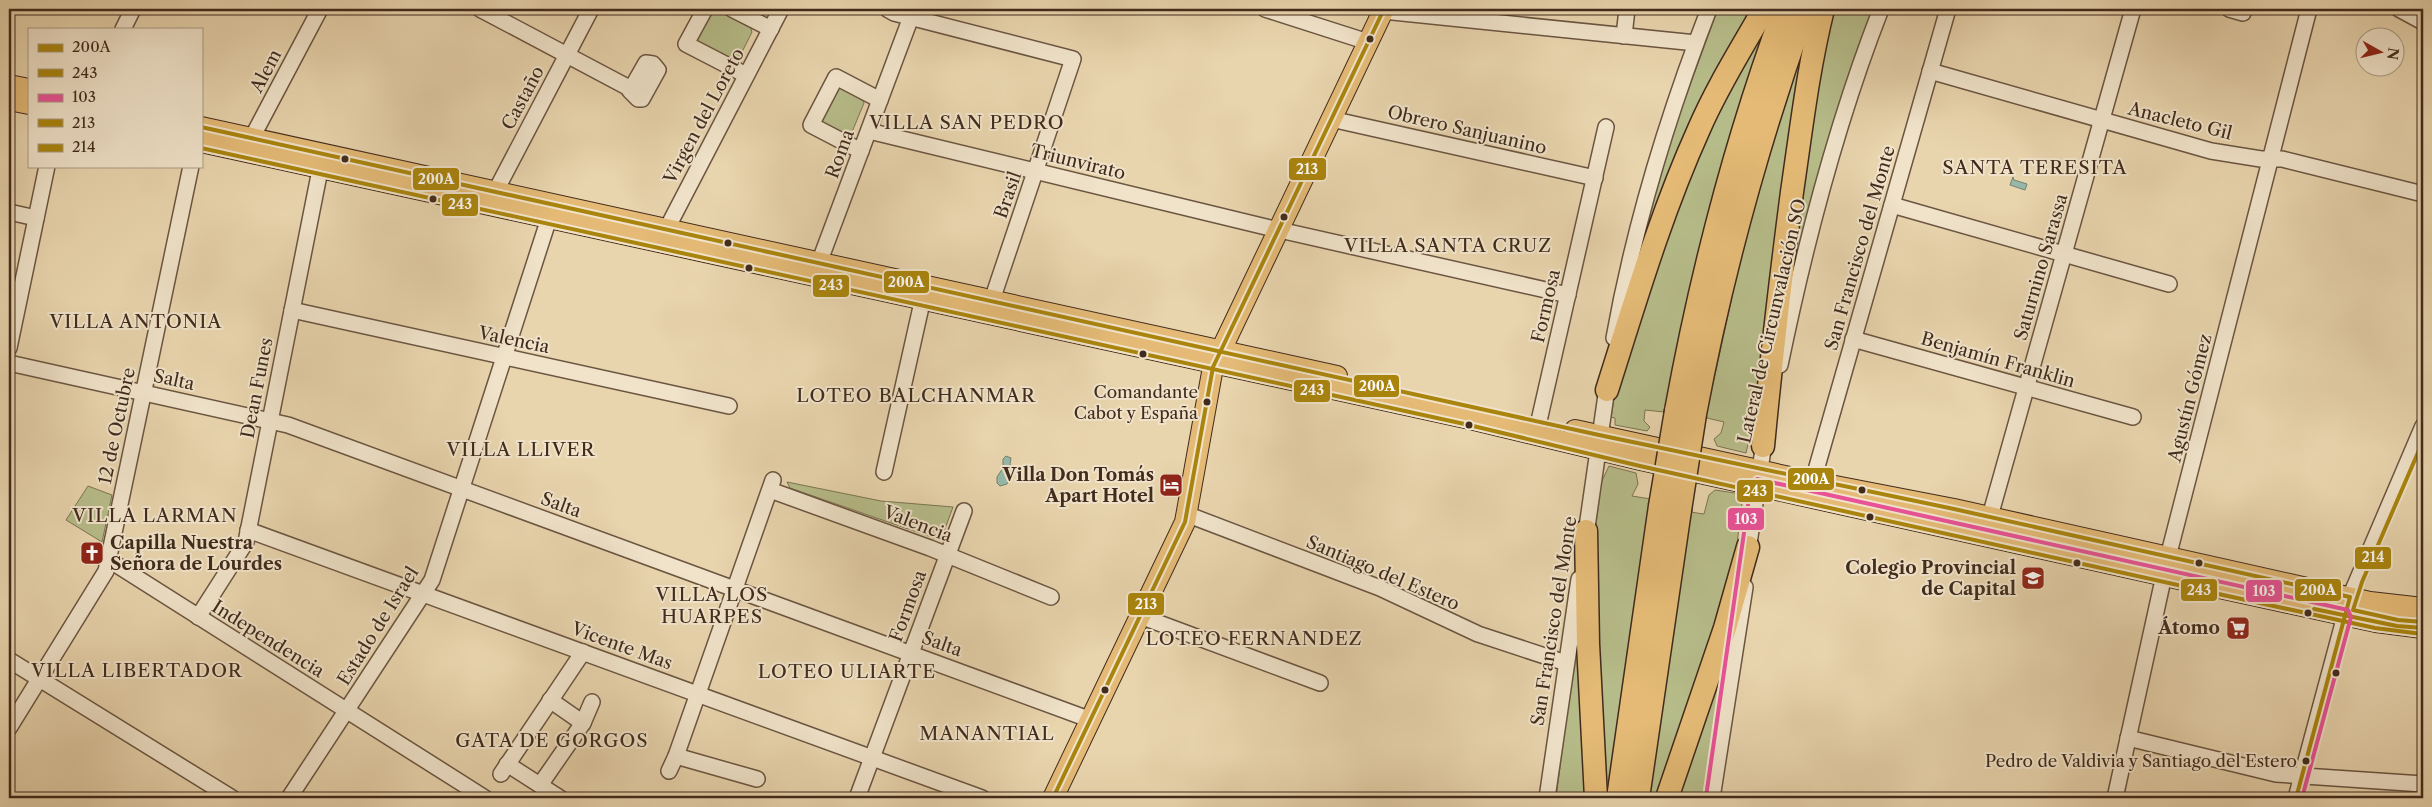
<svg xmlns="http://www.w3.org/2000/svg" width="2432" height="807" font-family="'Libre Caslon Text',serif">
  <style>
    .green { fill: #b6bc89; stroke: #7c7453 }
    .water { fill: #97b8a9; stroke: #758071 }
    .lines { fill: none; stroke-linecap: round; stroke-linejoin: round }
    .minor-casing { stroke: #6b5541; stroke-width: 18 }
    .major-casing { stroke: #412b1d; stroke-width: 22 }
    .highway-casing { stroke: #412b1d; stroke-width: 25 }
    .minor { stroke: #f0e3ca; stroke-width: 15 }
    .major { stroke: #e4ba76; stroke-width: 20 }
    .highway { stroke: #e4ba76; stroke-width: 22 }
    .highway-bridge-casing { stroke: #412b1d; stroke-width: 25; stroke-linecap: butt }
    .highway-bridge { stroke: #e4ba76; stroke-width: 22 }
    .bus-1-casing { stroke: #f0e3ca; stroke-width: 8 }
    .bus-2-casing { stroke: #f0e3ca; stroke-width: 8 }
    .bus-3-casing { stroke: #f0e3ca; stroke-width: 8 }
    .bus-4-casing { stroke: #f0e3ca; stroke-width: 8 }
    .bus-5-casing { stroke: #f0e3ca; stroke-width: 8 }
    .bus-1 { stroke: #aa850d; stroke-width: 4 }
    .bus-2 { stroke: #aa850d; stroke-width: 4 }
    .bus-3 { stroke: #e95297; stroke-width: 4 }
    .bus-4 { stroke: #aa850d; stroke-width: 4 }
    .bus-5 { stroke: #aa850d; stroke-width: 4 }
    .bus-dot { fill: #412b1d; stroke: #f0e3ca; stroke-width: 2 }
    .labels { text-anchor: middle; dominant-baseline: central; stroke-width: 4; stroke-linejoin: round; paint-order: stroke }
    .bus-label { font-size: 17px; fill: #412b1d; stroke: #f0e3ca; text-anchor: end }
    .street-label { font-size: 18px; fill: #412b1d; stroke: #f0e3ca }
    .poi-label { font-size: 18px; font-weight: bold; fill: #412b1d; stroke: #f0e3ca; text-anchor: end }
    .neighbourhood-label { font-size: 19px; letter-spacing: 1px; fill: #412b1d; stroke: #f0e3ca }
    .line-badge { stroke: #f0e3ca; stroke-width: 2 }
    .badge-label { font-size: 14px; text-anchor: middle; font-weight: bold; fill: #fff }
  </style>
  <rect width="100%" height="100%" fill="#e8d4ad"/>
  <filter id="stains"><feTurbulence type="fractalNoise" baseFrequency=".004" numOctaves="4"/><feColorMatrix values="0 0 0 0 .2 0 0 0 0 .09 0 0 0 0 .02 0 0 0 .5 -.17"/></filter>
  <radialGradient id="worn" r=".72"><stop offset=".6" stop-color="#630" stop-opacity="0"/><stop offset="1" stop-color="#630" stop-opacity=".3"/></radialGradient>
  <g class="green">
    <polygon points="712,9 717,9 750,26 752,32 738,60 732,62 697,43 695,38"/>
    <polygon points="1718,9 1756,9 1638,257 1674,129"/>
    <polygon points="1815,9 1758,401 1746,453 1717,446 1714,439 1721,433 1724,422 1707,418 1706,416 1749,219"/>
    <polygon points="1830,9 1873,9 1833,124 1793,277 1797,202"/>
    <polygon points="1765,26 1709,211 1684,312 1667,410 1664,412 1645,410 1644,421 1650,427 1647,431 1615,425 1615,418 1611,417 1614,397 1694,151"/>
    <polygon points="838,87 861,96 864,103 852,132 844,134 821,121"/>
    <polygon points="1609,466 1636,473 1638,484 1632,496 1651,499 1608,798 1601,798 1592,556 1601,483"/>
    <polygon points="787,482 881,501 953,507 942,537 937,539 790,488"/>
    <polygon points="88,486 112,495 102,542 66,520"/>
    <polygon points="1715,490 1735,493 1742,503 1734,568 1662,798 1648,798 1690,512 1704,514 1709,495"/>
    <polygon points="1581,602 1589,798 1556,798"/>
    <polygon points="1731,639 1703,798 1674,798"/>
  </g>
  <g class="water">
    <polygon points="2013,177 2014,180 2027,184 2025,190 2010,185"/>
    <polygon points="1006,456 1011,458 1010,464 1014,473 1009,478 1007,484 1000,486 997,483 997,477 1003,468 1003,459"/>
  </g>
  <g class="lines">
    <g class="minor-casing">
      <g id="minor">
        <polyline points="480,9 631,89"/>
        <polyline points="705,9 686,44 746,75"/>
        <polyline points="732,9 771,29"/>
        <polyline points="887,9 894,13 1073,59 989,309"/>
        <polyline points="1265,9 1368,42"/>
        <polyline points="2229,9 2243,13"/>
        <polyline points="2399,9 2423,22"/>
        <polyline points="1383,11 1696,43"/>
        <polyline points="123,29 133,9"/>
        <polyline points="1624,36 1627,9"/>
        <polygon points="646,63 653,64 658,70 642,99 638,99 630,91"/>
        <polyline points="1930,71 2211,151 2261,159 2282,159 2423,194"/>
        <polyline points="1331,119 1595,178"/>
        <polyline points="869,131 1266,227 1568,295"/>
        <polyline points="247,147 320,9"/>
        <polyline points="861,151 811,125 836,77 880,100"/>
        <polyline points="491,200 591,9"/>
        <polyline points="1892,205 2169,284"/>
        <polyline points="9,212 36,218"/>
        <polyline points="662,238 781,9"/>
        <polyline points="816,271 911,17"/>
        <polyline points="292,310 729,406"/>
        <path d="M1614 338C1634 226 1668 115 1709 9"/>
        <polyline points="1853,339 2133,417"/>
        <polyline points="9,348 47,166"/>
        <polyline points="9,363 288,425 1091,720"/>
        <path d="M1780 365C1805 244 1836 124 1881 9"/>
        <polyline points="1536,434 1606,127"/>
        <polyline points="884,472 925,289"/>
        <polyline points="770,490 930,548 1051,597"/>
        <polyline points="1810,491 1948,9"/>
        <polyline points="1186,514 1380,588 1478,634 1566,663"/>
        <polyline points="1987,527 2133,9"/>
        <polyline points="248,530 982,798"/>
        <polyline points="1585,541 1608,381"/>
        <polyline points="1747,557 1765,436"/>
        <polyline points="109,560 485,798"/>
        <polyline points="1140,616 1320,683"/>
        <polyline points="198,617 246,542 322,160"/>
        <polyline points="9,660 232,798"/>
        <polyline points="550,700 583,723"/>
        <polyline points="9,728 106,571 191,166"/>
        <polyline points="2128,738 2276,774 2423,784"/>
        <polyline points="676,756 757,779"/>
        <polyline points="507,764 560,798"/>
        <polyline points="669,771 676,756 773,480"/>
        <polyline points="501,774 583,652"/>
        <polyline points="540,785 583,723 592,702"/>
        <polyline points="289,798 432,580 552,209"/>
        <polyline points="857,798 964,511"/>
        <polyline points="1547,798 1579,579"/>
        <polyline points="1712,798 1745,587"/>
        <polyline points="2115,798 2168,557 2309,9"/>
        <polyline points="2296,798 2350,597 2423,426"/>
      </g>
    </g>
    <g class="major-casing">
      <g id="major">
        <polyline points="9,85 29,89"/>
        <polyline points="9,100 29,104"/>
        <polyline points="201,127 1337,376"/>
        <polyline points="201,142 1470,419 1641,460 2215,587 2376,622 2423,628"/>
        <polyline points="1575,430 1799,479 1954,509 2370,602 2423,608"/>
        <polyline points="1053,798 1185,522 1213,367 1384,9"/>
      </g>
    </g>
    <g class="highway-casing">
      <g id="highway">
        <path d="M1607 390C1635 302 1661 213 1699 129 1717 87 1742 48 1764 9"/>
        <path d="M1676 411C1701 274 1736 139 1784 9"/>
        <path d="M1695 414C1721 276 1758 142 1805 9"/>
        <path d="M1763 446C1771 361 1781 277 1792 192 1801 131 1808 69 1823 9"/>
        <polyline points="1586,531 1588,644 1596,798"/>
        <polyline points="1618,798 1660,506"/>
        <polyline points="1638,798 1680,510"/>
        <polyline points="1667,798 1725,628 1748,547"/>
      </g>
    </g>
    <use href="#minor" class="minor"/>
    <use href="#major" class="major"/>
    <use href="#highway" class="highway"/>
    <g class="highway-bridge-casing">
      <g id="highway-bridge">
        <polyline points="1660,506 1676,411"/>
        <polyline points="1680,510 1695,414"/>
      </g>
    </g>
    <use href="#highway-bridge" class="highway-bridge"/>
    <g class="bus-1-casing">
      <g id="bus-1">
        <polyline points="201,127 1599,435 1954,509 2350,597 2296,798"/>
        <polyline points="2314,609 2397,626 2423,628"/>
      </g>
    </g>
    <g class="bus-2-casing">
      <polyline id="bus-2" points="201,148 1469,425 1640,466 2214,593 2375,628 2422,634"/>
    </g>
    <g class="bus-3-casing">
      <polyline id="bus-3" points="1706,797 1751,484 1757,479 2348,610 2351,617 2302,798"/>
    </g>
    <g class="bus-4-casing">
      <polyline id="bus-4" points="1053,798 1185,522 1213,367 1384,9"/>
    </g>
    <g class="bus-5-casing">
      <polyline id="bus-5" points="2423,441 2362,582 2353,610 2398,620 2423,622"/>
    </g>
    <use href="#bus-1" class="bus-1"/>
    <use href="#bus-2" class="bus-2"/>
    <use href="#bus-3" class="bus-3"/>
    <use href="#bus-4" class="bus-4"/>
    <use href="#bus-5" class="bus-5"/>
  </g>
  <defs>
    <g id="hotel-square" transform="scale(1.25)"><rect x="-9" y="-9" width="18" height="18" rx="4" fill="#8f2418" stroke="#f0e3ca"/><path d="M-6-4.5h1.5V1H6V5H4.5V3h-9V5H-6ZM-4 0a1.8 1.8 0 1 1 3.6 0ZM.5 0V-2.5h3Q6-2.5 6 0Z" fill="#fff"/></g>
    <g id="church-square" transform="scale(1.25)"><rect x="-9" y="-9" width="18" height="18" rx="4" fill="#8f2418" stroke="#f0e3ca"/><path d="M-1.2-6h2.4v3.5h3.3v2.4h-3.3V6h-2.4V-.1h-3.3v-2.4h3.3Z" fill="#fff"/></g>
    <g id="school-square" transform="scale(1.25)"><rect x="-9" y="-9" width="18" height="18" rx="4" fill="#8f2418" stroke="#f0e3ca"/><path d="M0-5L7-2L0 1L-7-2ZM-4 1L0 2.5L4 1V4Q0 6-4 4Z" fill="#fff"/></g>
    <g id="supermarket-square" transform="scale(1.25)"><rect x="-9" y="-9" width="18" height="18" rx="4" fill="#8f2418" stroke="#f0e3ca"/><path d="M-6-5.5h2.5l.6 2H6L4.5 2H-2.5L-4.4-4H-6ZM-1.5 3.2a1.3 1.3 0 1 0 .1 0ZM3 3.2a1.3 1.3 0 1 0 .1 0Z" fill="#fff"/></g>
  </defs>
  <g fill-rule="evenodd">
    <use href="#hotel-square" x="1171" y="485"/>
    <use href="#church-square" x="92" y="553"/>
    <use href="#school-square" x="2033" y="578"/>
    <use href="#supermarket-square" x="2238" y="628"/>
  </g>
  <g class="bus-dot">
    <circle cx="1370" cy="39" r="4.5"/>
    <circle cx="345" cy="159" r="4.5"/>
    <circle cx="433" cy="199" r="4.5"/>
    <circle cx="1284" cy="217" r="4.5"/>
    <circle cx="728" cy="243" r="4.5"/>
    <circle cx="749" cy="268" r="4.5"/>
    <circle cx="1143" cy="354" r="4.5"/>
    <circle cx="1207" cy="402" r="4.5"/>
    <circle cx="1469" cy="425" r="4.5"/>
    <circle cx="1862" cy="490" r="4.5"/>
    <circle cx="1870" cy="517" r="4.5"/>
    <circle cx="2077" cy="563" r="4.5"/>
    <circle cx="2199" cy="563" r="4.5"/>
    <circle cx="2308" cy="613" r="4.5"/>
    <circle cx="2336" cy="673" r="4.5"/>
    <circle cx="1105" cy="690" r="4.5"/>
    <circle cx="2306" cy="761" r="4.5"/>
  </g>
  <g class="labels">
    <g class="bus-label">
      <text x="1198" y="392">Comandante<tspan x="1198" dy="21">Cabot y España</tspan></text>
      <text x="2297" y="761">Pedro de Valdivia y Santiago del Estero</text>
    </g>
    <g class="street-label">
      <text transform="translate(266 71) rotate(-62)">Alem</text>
      <text transform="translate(523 98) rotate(-62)">Castaño</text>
      <text transform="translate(704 116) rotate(-62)">Virgen del Loreto</text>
      <text transform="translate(2180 121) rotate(14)">Anacleto Gil</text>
      <text transform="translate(1467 130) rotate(13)">Obrero Sanjuanino</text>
      <text transform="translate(840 154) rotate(-70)">Roma</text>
      <text transform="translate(1078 162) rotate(14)">Triunvirato</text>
      <text transform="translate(1008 195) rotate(-71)">Brasil</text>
      <text transform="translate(1860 248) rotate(-74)">San Francisco del Monte</text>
      <text transform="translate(2041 267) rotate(-74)">Saturnino Sarassa</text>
      <text transform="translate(1546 306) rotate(-77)">Formosa</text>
      <text transform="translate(1772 321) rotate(-77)">Lateral de Circunvalación SO</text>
      <text transform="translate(514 340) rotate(12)">Valencia</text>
      <text transform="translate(1998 360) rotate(16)">Benjamín Franklin</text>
      <text transform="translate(174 380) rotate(12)">Salta</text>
      <text transform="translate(257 388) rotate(-79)">Dean Funes</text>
      <text transform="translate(2190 398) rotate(-76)">Agustín Gómez</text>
      <text transform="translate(117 426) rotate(-78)">12 de Octubre</text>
      <text transform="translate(561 505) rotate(20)">Salta</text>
      <text transform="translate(918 524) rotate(21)">Valencia</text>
      <text transform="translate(1383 573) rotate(23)">Santiago del Estero</text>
      <text transform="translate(908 606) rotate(-70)">Formosa</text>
      <text transform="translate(1554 621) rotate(-81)">San Francisco del Monte</text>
      <text transform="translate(378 626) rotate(-58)">Estado de Israel</text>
      <text transform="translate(268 639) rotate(32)">Independencia</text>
      <text transform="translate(942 644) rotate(20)">Salta</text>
      <text transform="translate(622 646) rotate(20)">Vicente Mas</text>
    </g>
    <g class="poi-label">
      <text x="1154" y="475">Villa Don Tomás<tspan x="1154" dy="21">Apart Hotel</tspan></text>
      <text x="110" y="543" text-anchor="start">Capilla Nuestra<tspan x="110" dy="21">Señora de Lourdes</tspan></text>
      <text x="2016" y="568">Colegio Provincial<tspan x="2016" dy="21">de Capital</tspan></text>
      <text x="2220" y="628">Átomo</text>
    </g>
    <g class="neighbourhood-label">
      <text x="967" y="122">VILLA SAN PEDRO</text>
      <text x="2035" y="167">SANTA TERESITA</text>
      <text x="1448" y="245">VILLA SANTA CRUZ</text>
      <text x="136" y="321">VILLA ANTONIA</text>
      <text x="916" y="395">LOTEO BALCHANMAR</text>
      <text x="521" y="449">VILLA LLIVER</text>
      <text x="155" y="515">VILLA LARMAN</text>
      <text x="712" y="594">VILLA LOS<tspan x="712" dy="22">HUARPES</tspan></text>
      <text x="1254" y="638">LOTEO FERNANDEZ</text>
      <text x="137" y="670">VILLA LIBERTADOR</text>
      <text x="847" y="671">LOTEO ULIARTE</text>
      <text x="987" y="733">MANANTIAL</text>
      <text x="552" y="740">GATA DE GORGOS</text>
    </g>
  </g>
  <g class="line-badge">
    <rect x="1288" y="157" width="39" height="24" rx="5" fill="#aa850d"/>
    <rect x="412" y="167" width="48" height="24" rx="5" fill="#aa850d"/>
    <rect x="441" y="193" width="38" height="24" rx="5" fill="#aa850d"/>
    <rect x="883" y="270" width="47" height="24" rx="5" fill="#aa850d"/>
    <rect x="812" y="274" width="38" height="24" rx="5" fill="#aa850d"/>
    <rect x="1353" y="374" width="47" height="24" rx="5" fill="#aa850d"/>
    <rect x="1293" y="379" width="38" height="24" rx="5" fill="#aa850d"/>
    <rect x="1787" y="467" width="48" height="24" rx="5" fill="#aa850d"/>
    <rect x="1736" y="479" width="38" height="24" rx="5" fill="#aa850d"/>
    <rect x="1727" y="507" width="38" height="24" rx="5" fill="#e95297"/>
    <rect x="2354" y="546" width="38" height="24" rx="5" fill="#aa850d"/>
    <rect x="2180" y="578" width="38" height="24" rx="5" fill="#aa850d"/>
    <rect x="2294" y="578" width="48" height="24" rx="5" fill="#aa850d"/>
    <rect x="2245" y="579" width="38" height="24" rx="5" fill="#e95297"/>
    <rect x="1127" y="592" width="38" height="24" rx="5" fill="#aa850d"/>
  </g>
  <g class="badge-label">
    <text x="1307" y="174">213</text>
    <text x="436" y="184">200A</text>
    <text x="460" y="209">243</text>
    <text x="906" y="287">200A</text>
    <text x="831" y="290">243</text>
    <text x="1377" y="391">200A</text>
    <text x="1312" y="395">243</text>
    <text x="1811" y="484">200A</text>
    <text x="1755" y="496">243</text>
    <text x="1746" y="524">103</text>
    <text x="2373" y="562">214</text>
    <text x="2199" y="595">243</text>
    <text x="2318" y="595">200A</text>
    <text x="2264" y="596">103</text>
    <text x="1146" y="609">213</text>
  </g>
  <rect width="2432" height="807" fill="none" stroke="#e8d4ad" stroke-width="30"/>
  <rect x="10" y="10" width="2412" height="787" fill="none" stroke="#412b1d" stroke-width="2.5"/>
  <rect x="15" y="15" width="2402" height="777" fill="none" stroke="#412b1d"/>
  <rect x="28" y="28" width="175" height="140" fill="#f0e3ca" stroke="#aa9985"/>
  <rect x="38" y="44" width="25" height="8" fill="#aa850d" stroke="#aa9985"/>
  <text x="72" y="52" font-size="15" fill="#412b1d">200A</text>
  <rect x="38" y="69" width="25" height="8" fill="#aa850d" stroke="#aa9985"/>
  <text x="72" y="78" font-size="15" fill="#412b1d">243</text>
  <rect x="38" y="94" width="25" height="8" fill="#e95297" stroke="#aa9985"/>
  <text x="72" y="102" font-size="15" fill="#412b1d">103</text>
  <rect x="38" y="119" width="25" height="8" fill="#aa850d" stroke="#aa9985"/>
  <text x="72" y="128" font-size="15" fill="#412b1d">213</text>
  <rect x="38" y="144" width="25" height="8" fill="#aa850d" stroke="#aa9985"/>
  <text x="72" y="152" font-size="15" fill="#412b1d">214</text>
  <g transform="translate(2380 52) rotate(98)"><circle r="24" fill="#f0e3ca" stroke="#aa9985"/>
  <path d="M0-4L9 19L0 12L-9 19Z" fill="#8f2418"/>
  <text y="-8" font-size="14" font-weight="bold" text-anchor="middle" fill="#412b1d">N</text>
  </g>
  <rect width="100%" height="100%" filter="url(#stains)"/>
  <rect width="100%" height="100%" fill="url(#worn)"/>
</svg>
